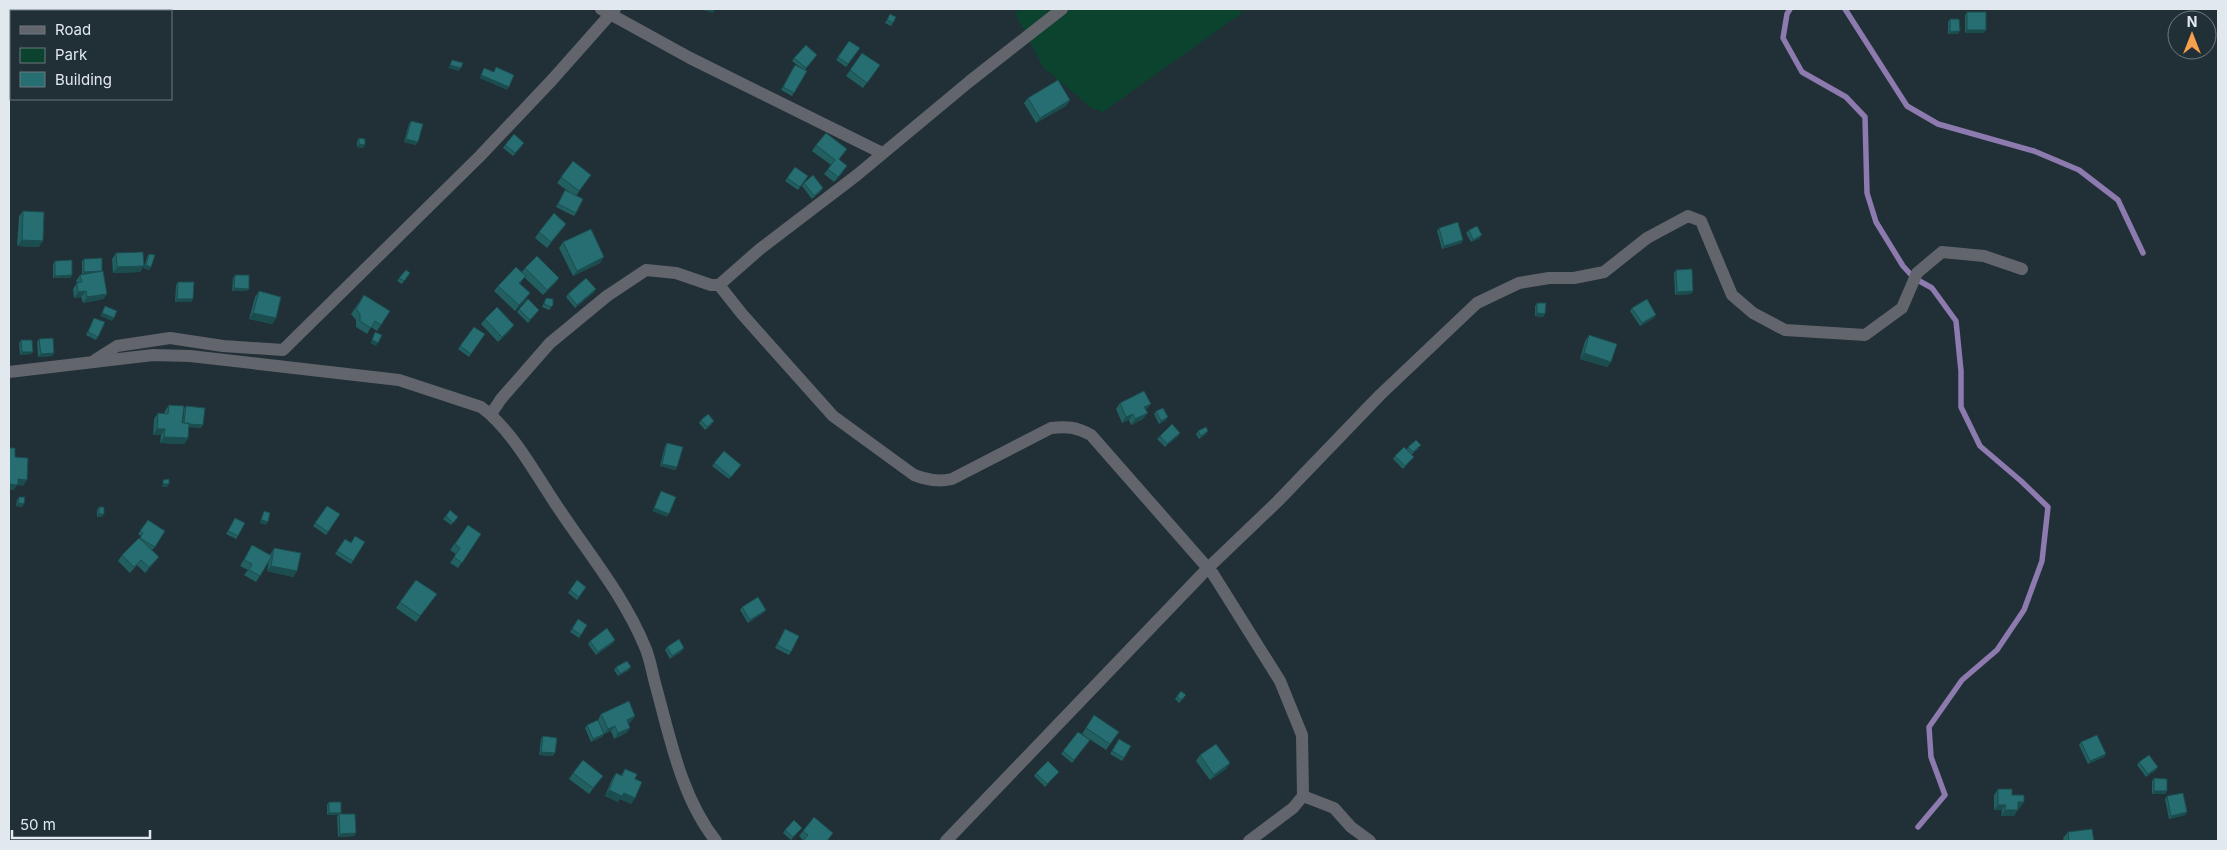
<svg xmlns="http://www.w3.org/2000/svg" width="2227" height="850" font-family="Inter,sans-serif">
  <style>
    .green { fill: #0b432f }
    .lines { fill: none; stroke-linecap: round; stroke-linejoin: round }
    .stream { stroke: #8d7aae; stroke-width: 5.5 }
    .minor { stroke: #63656c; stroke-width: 12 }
    .wall { fill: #215f61 }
    .shaded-wall { fill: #1b4d4f }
    .building { fill: #266e71; stroke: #1b4d4f }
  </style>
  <rect width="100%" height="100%" fill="#212f37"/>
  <polygon class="green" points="1021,9 1240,9 1242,13 1103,112 1090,107 1043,67 1015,13"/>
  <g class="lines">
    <g class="stream">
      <polyline points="1790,9 1787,14 1783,38 1802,72 1846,97 1865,117 1867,193 1876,222 1903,266 1914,278 1932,288 1956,321 1961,371 1961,407 1980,446 2021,481 2048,507 2042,561 2024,610 1997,650 1962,680 1929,727 1931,757 1945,795 1918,827"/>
      <polyline points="1845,9 1907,106 1938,124 2034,151 2079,170 2118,200 2143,253"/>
    </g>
    <g class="minor">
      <polyline points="601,9 690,58 882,153"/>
      <path d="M719 285 742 314 833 416 914 475C928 480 938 482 952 479L1051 428C1067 426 1076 427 1091 435L1213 574 1280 681 1302 735 1303 796"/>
      <polyline points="95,360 117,346 170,338 223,346 283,350 480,156 552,80 615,9"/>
      <path d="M9 372 153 355 190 356 399 380 481 407C513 430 538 479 561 512 590 555 625 598 645 647 650 658 652 672 655 683 670 737 681 797 716 841"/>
      <polyline points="491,414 501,399 550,343 607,296 646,270 676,273 711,285 719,285 760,249 857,175 970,81 1062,9"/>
      <polyline points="946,841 1208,568 1277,502 1380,395 1477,303 1519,283 1549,278 1574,278 1604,272 1647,238 1688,216 1701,221 1732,295 1753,313 1785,330 1865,335 1902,308 1917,273 1942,252 1984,256 2022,269"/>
      <polyline points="1249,841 1293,808 1303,796 1334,808 1351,827 1370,841"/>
    </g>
  </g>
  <g class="wall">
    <polygon points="1967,12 1984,33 1965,33 1965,15"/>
    <polygon points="890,14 893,23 891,26 885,23"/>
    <polygon points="1950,19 1958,34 1948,34 1948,22"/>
    <polygon points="849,41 860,48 846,67 836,60"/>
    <polygon points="862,53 880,65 863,88 846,76"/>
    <polygon points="817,55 805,70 792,96 781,90 793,68 801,68 792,61 794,58"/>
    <polygon points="1028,98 1070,100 1066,106 1036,123 1024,103"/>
    <polygon points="411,121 416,145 404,142 409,124"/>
    <polygon points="359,138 363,148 357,147 357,141"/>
    <polygon points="505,145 522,146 513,156 503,148"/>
    <polygon points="816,145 839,159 843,172 834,182 824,174 831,165 812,151"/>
    <polygon points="573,161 591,175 576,196 576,213 574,216 556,207 565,190 572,194 557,183"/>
    <polygon points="795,167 808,176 798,190 785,181"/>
    <polygon points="804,183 823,188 821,191 812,199 802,186"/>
    <polygon points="23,211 39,247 17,246 19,216"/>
    <polygon points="1439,228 1463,240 1461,243 1442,249 1437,231"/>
    <polygon points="562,229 547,248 535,238 539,232"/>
    <polygon points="1469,230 1480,238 1471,242 1466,233"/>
    <polygon points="563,242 600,263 573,276 559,248"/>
    <polygon points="116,253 144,266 140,272 113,273 112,259"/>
    <polygon points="149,254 151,267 149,270 144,268 147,257"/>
    <polygon points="84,259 102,271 107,294 103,299 83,303 81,297 74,298 73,289 77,283 76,281 80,275 82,275 82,261"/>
    <polygon points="55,261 72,275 70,278 53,278 53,264"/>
    <polygon points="525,268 559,278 555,283 543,295 524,277 520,284 526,299 515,311 494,291 498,286 522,272"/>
    <polygon points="406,270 410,273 402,284 397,281"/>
    <polygon points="1676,270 1693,291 1691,294 1675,295 1674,273"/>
    <polygon points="235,275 247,291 232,291 233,278"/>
    <polygon points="178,282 191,302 175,302 176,285"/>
    <polygon points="596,289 594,292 575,308 566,297 568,294"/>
    <polygon points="259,291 276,318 272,324 249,319 255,297"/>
    <polygon points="364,295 381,325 377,331 371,327 367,334 356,327 356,320 351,314"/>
    <polygon points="546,298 551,308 549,310 542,307"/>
    <polygon points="1537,303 1543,317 1535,316 1535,306"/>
    <polygon points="1632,308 1654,318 1640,326 1630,311"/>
    <polygon points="519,309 539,310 528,323 517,312"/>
    <polygon points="94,318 98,337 96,340 86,335"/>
    <polygon points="485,319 510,331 498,342 481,324"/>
    <polygon points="474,327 485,334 469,357 458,349"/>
    <polygon points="1589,335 1611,362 1607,367 1580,359 1585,341"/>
    <polygon points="39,339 54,353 52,356 38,357 37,342"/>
    <polygon points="21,340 33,352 31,354 20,355 19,343"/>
    <polygon points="1120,403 1146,410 1143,419 1131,425 1129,420 1122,423 1116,409"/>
    <polygon points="169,405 183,423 184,409 186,406 201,428 189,427 188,438 184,444 160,443 161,435 153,435 154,419 158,413 164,414 165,411"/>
    <polygon points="1156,411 1166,420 1159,424 1154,414"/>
    <polygon points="701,420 712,424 705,430 699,423"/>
    <polygon points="1198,431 1208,431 1206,434 1199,439 1196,434"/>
    <polygon points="1180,433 1178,436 1165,447 1157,439 1160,436"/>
    <polygon points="667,443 677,467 675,470 660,466 665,446"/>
    <polygon points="1408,447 1419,448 1412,454 1414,457 1403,469 1393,459 1395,456 1407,449"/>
    <polygon points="724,451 741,465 729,479 712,466"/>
    <polygon points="19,497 22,507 16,506 17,500"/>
    <polygon points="327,506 340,514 326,535 313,526"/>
    <polygon points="99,507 102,517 97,517 97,510"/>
    <polygon points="446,516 458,517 451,525 443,519"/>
    <polygon points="235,518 238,536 236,539 226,534"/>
    <polygon points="148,520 155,547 152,550 159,557 155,562 145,573 137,565 130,573 118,561 122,555 140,538 141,536 138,534"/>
    <polygon points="468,525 481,534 458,568 450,563 456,554 450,550"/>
    <polygon points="345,539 351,542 365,542 351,564 335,554"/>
    <polygon points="252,545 270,555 274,548 297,571 293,577 267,571 269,561 256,582 244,575 248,570 240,566"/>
    <polygon points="416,580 437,594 416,622 396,608"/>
    <polygon points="586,587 577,600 568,593 570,590"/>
    <polygon points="742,607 766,610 763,613 748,623 740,610"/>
    <polygon points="578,619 587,625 579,638 570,632"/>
    <polygon points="785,629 791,652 789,655 775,648"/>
    <polygon points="590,641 613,643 596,655 588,644"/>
    <polygon points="667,647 682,651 670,659 665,650"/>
    <polygon points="616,667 629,670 618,676 614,670"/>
    <polygon points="1177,696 1184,698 1179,703 1175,699"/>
    <polygon points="601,714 631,722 628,723 630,728 626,733 614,739 611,731 604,734 602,730 602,737 591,742 585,728 587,725 598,720"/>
    <polygon points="1094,715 1119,732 1106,750 1082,734"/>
    <polygon points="1078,732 1090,740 1072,763 1061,754"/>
    <polygon points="543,736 553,756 539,755 541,739"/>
    <polygon points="1119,739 1124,758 1122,761 1110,754"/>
    <polygon points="2081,742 2104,757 2088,764 2079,745"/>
    <polygon points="1200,755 1230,763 1226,769 1210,780 1196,761"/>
    <polygon points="2139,762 2156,770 2146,777 2137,765"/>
    <polygon points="625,769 635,779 635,798 631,804 620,799 618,802 605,796 612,779 616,773 621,775"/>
    <polygon points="1059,772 1045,787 1034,776 1036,773"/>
    <polygon points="573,773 603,776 589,794 569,779"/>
    <polygon points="2154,778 2167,791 2165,794 2152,794 2152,781"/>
    <polygon points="1998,789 2012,795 2020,808 2018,808 2014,816 2001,816 2002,810 1994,810 1994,795"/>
    <polygon points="2167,796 2187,812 2185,815 2169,819 2165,799"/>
    <polygon points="329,802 356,833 354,836 338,837 337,817 338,815 327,815 327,805"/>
    <polygon points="802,828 791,840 783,833 785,830"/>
    <polygon points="803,831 833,833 827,841 803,841 804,841 799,836"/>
    <polygon points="2068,832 2094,841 2064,841 2063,838"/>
  </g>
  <g class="shaded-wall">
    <polygon points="699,9 710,9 715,10 713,13"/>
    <polygon points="1967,30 1986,30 1984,33 1965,33"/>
    <polygon points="1960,31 1958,34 1948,34 1950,32"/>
    <polygon points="450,65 461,68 459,71 448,68"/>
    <polygon points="481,75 509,87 507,90 479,78"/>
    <polygon points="1070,100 1066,106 1036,123 1040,118"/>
    <polygon points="406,139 418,142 416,145 404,142"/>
    <polygon points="359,144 365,145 363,148 357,147"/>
    <polygon points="1482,235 1480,238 1471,242 1473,240"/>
    <polygon points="22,240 43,241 39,247 17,246"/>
    <polygon points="1463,240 1461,243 1442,249 1444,246"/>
    <polygon points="604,257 600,263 573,276 577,271"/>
    <polygon points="146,265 151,267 149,270 144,268"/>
    <polygon points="144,266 140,272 113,273 117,267"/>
    <polygon points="102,271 82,275 84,272"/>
    <polygon points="72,275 70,278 53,278 55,276"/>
    <polygon points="559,278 555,283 543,295 547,290"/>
    <polygon points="234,288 249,289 247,291 232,291"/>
    <polygon points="596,289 594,292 575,308 577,305"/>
    <polygon points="86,291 81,297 74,298 78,292"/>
    <polygon points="1693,291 1691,294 1675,295 1677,292"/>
    <polygon points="530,293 526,299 515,311 519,305"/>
    <polygon points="107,294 103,299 83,303 87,297"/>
    <polygon points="177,299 193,299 191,302 175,302"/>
    <polygon points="102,313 114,318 112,321 100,316"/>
    <polygon points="253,313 276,318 272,324 249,319"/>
    <polygon points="1537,313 1545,314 1543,317 1535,316"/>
    <polygon points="1656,315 1654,318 1640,326 1642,323"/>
    <polygon points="514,325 510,331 498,342 502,337"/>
    <polygon points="372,340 378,343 376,346 370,343"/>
    <polygon points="22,352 33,352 31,354 20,355"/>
    <polygon points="54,353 52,356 38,357 41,354"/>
    <polygon points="1584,353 1611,362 1607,367 1580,359"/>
    <polygon points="1151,404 1146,410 1140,413 1144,407"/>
    <polygon points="1148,413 1143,419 1131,425 1135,419"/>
    <polygon points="1133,414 1129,420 1122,423 1126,417"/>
    <polygon points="1168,417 1166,420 1159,424 1161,421"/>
    <polygon points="184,424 203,425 201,428 182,426"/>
    <polygon points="157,429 165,429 161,435 153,435"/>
    <polygon points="1208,431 1206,434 1199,439 1201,436"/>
    <polygon points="1180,433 1178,436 1165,447 1167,444"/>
    <polygon points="164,437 188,438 184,444 160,443"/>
    <polygon points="662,464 677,467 675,470 660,466"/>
    <polygon points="18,479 27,480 23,486 17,485 14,490 9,490 9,484"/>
    <polygon points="163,484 169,484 167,487 161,487"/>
    <polygon points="18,503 24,504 22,507 16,506"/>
    <polygon points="654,508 669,514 667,517 652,511"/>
    <polygon points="99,514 104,514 102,517 97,517"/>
    <polygon points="261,520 268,522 266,525 259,523"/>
    <polygon points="159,557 155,562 145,573 149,567"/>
    <polygon points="271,566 297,571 293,577 267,571"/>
    <polygon points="766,610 763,613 748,623 750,620"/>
    <polygon points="615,640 613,643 596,655 598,652"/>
    <polygon points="684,648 682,651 670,659 672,656"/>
    <polygon points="631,667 629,670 618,676 620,674"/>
    <polygon points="635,716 631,722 623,726 627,720"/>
    <polygon points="615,726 611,731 604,734 608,729"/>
    <polygon points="630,728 626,733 614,739 618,733"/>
    <polygon points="604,734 602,737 591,742 593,739"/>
    <polygon points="541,752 555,753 553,756 539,755"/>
    <polygon points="2106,754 2104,757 2088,764 2090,761"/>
    <polygon points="1230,763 1226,769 1210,780 1214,775"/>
    <polygon points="2158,767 2156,770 2146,777 2148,774"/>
    <polygon points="609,790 624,793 635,798 631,804 620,799 618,802 605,796"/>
    <polygon points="2154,791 2167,791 2165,794 2152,794"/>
    <polygon points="2018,802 2024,802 2020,808 2014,808"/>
    <polygon points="1998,805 2006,805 2002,810 1994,810"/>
    <polygon points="2005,810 2018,810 2014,816 2001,816"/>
    <polygon points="2187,812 2185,815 2169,819 2171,816"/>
    <polygon points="329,813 341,813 339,815 327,815"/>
    <polygon points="356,833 354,836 338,837 340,834"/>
  </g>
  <g class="building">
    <polygon points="125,9 140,9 139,11 124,11"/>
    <rect x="1967" y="12" width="19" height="18"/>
    <polygon points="890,14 896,17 893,23 887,20"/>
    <polygon points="1950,19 1959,19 1960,31 1950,32"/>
    <polygon points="849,41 860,48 848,64 838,57"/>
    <polygon points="806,45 817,55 806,68 794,58"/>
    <polygon points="862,53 880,65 867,83 850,70"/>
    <polygon points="452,60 463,63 461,68 450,65"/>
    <polygon points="795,65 807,71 794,93 783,87"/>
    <polygon points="496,67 514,75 509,87 481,75 484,68 494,72"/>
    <polygon points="1058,80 1070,100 1040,118 1028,98"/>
    <polygon points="411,121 423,124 418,142 406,139"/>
    <polygon points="826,133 847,149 839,159 847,166 838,177 828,169 835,160 816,145"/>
    <polygon points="514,134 524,143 515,153 505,145"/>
    <polygon points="359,138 365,139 365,145 359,144"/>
    <polygon points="573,161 591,175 579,191 561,177"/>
    <polygon points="795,167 808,176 800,187 787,178"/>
    <polygon points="813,175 823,188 814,196 804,183"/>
    <polygon points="565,190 583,199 576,213 558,204"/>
    <polygon points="23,211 44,212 43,241 22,240"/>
    <polygon points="554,213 566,224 551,242 539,232"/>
    <polygon points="1458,222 1463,240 1444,246 1439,228"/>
    <polygon points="1477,226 1482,235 1473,240 1469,230"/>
    <polygon points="591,229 604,257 577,271 563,242"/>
    <polygon points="143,252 144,266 117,267 116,253"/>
    <polygon points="149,254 155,255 151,267 146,265"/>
    <polygon points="537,256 559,278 547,290 525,268"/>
    <polygon points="102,258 102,271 84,272 84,259"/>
    <polygon points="72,260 72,275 55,276 55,261"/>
    <polygon points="516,267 526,276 519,283 530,293 519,305 498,286"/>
    <polygon points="1692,269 1693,291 1677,292 1676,270"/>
    <polygon points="406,270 410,273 404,281 399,278"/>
    <polygon points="103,271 107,294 87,297 86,291 78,292 77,283 82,282 80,275"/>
    <polygon points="235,275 249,275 249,289 234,288"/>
    <polygon points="586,278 596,289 577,305 568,294"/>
    <polygon points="178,282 194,282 193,299 177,299"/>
    <polygon points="259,291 281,297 276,318 253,313"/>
    <polygon points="364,295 390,311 381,325 375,321 371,328 360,321 360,314 356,309"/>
    <polygon points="546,298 553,299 553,305 551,307 544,304"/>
    <polygon points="528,299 539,310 530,320 519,309"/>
    <polygon points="1647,299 1656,315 1642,323 1632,308"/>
    <polygon points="1537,303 1546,303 1545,314 1537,313"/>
    <polygon points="105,306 117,311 114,318 102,313"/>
    <polygon points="497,307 514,325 502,337 485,319"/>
    <polygon points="94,318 105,322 98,337 88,332"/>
    <polygon points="474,327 485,334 471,354 460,346"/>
    <polygon points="375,332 382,335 378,343 372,340"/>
    <polygon points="1589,335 1617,344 1611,362 1584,353"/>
    <polygon points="53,338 54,353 41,354 39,339"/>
    <polygon points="21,340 32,340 33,352 22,352"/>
    <polygon points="1144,391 1151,404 1144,407 1148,413 1135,419 1133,414 1126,417 1120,403"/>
    <polygon points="169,405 184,406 182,423 189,423 188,438 164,437 165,429 157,429 158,413 168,414"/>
    <polygon points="186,406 205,408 203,425 189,424 189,423 184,423"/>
    <polygon points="1163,408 1168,417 1161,421 1156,411"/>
    <polygon points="708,414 714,421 707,427 701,420"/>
    <polygon points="1172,424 1180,433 1167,444 1160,436"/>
    <polygon points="1206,427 1208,431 1201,436 1198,431"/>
    <polygon points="1416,440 1421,445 1413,452 1408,447"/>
    <polygon points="667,443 683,447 677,467 662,464"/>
    <polygon points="1404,447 1414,457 1405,466 1395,456"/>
    <polygon points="9,448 15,448 15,457 28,458 27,480 18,479 18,485 9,484"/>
    <polygon points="724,451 741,465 731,477 714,463"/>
    <polygon points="169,479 169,484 163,484 163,480"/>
    <polygon points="661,491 676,497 669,514 654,508"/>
    <polygon points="19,497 25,497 24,504 18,503"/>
    <polygon points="327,506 340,514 328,532 315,523"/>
    <rect x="99" y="507" width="5" height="7"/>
    <polygon points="450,510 458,517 453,523 446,516"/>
    <polygon points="264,511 270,513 268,522 261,520"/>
    <polygon points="235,518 245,523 238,536 228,531"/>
    <polygon points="148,520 165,531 155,547 140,538 143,533 140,531"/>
    <polygon points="468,525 481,534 462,563 454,557 460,548 455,544"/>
    <polygon points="355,536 365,542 353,561 337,551 345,539 351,543"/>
    <polygon points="139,538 159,557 149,567 141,560 134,567 122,555"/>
    <polygon points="252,545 272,556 260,576 249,570 252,564 244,560"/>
    <polygon points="274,548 301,553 297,571 271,566"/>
    <polygon points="416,580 437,594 420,616 400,602"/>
    <polygon points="577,580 586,587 579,597 570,590"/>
    <polygon points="758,597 766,610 750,620 742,607"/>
    <polygon points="578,619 587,625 581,635 572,629"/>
    <polygon points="607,628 615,640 598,652 590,641"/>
    <polygon points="785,629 799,636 791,652 777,645"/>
    <polygon points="679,639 684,648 672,656 667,647"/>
    <polygon points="627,661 631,667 620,674 616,667"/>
    <polygon points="1181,691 1186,695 1181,700 1177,696"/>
    <polygon points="629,701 635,716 627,720 630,728 618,733 615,726 608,729 601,714"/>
    <polygon points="1094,715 1119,732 1110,744 1086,728"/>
    <polygon points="598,720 604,734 593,739 587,725"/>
    <polygon points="1078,732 1090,740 1074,760 1063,751"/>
    <polygon points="2097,735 2106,754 2090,761 2081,742"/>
    <polygon points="543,736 557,738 555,753 541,752"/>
    <polygon points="1119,739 1131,746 1124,758 1112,751"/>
    <polygon points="1216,744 1230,763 1214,775 1200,755"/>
    <polygon points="2149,755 2158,767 2148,774 2139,762"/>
    <polygon points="583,760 603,776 593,788 573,773"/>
    <polygon points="1048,761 1059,772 1047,784 1036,773"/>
    <polygon points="625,769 637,774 635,779 642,782 635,798 624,793 622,796 609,790 616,773 622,776"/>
    <polygon points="2154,778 2167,779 2167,791 2154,791"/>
    <polygon points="1998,789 2012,789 2012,795 2024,795 2024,802 2018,802 2018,810 2005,810 2006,805 1998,805"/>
    <polygon points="2183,793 2187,812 2171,816 2167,796"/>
    <rect x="329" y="802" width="12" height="11"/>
    <polygon points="339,814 355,814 356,833 340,834"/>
    <polygon points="814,817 833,833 827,841 803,841 808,835 803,831"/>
    <polygon points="794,820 802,828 793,837 785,830"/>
    <polygon points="2092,829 2094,841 2069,841 2068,832"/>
  </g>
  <rect width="2227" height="850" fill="none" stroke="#e1e9ee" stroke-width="20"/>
  <rect x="10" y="10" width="162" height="90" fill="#212f37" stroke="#6e7980"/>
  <rect x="20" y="26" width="25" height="8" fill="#63656c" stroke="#6e7980"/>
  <text x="55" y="35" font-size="15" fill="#e1e9ee">Road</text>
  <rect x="20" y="48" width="25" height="15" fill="#0b432f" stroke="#6e7980"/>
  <text x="55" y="60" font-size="15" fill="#e1e9ee">Park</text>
  <rect x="20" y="72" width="25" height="15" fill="#266e71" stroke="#6e7980"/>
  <text x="55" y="85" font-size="15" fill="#e1e9ee">Building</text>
  <g transform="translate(2192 35)"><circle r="24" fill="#212f37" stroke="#6e7980"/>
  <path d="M0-4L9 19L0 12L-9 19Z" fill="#f8a04b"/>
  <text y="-8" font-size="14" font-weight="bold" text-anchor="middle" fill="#e1e9ee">N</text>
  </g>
  <path d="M12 830v8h138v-8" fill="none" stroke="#e1e9ee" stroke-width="2.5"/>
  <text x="20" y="830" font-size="15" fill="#e1e9ee" stroke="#212f37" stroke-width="4" paint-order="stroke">50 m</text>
</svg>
